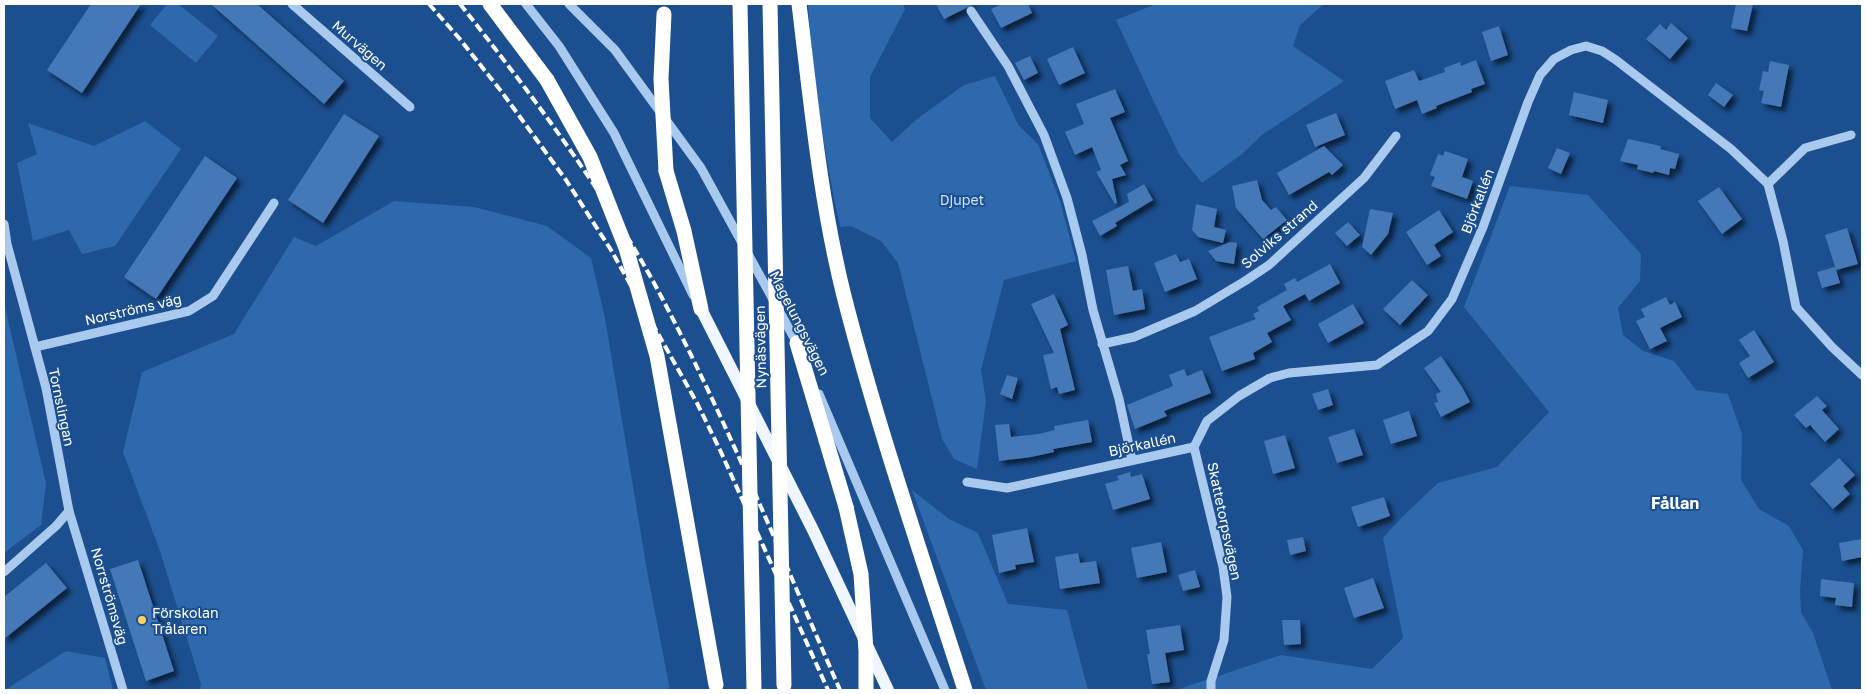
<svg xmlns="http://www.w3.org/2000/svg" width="1866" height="694" font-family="'Golos Text',sans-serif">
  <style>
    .green { fill: #2e69ad }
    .building { fill: #4478b7; filter: url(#shadow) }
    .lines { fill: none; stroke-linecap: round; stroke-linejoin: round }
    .minor { stroke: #a9c9ee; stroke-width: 9 }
    .major { stroke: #f0f6ff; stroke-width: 12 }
    .highway { stroke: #fff; stroke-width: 15 }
    .rail { stroke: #fff; stroke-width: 4; stroke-dasharray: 9 4; stroke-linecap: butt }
    .highway-bridge { stroke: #fff; stroke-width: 15 }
    .poi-dot { fill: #ffd166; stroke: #1b4f8f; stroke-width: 2 }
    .labels { text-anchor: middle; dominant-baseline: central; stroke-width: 4; stroke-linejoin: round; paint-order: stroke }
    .street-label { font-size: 14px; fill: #fff; stroke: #1b4f8f }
    .park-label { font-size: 14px; fill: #cfe3fa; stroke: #1b4f8f }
    .poi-label { font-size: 14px; fill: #fff; stroke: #1b4f8f; text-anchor: start }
    .quarter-label { font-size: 16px; font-weight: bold; fill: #fff; stroke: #1b4f8f }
  </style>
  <defs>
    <filter id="shadow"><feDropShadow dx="4.5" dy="4.5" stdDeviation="2.5" flood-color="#0009"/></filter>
  </defs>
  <rect width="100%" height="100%" fill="#1b4f8f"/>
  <g class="green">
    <polygon points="167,4 178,4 218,36 196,63 150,25"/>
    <path d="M808 4H903L905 9 870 77V118L892 142 917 119 964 85 995 76 1019 126 1038 144 1060 201 1076 261 1004 280 981 370 986 401 977 469 954 459 942 439 898 263 881 241 851 226 840 227C824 152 813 80 808 4Z"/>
    <polygon points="1156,4 1324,4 1300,25 1293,46 1344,81 1263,134 1242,154 1202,183 1179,154 1153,100 1116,20"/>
    <polygon points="145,121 181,149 115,246 82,254 69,230 33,241 17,163 37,154 28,123 94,146"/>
    <polygon points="1510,186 1588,195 1641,254 1640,281 1618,308 1623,335 1643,351 1674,361 1696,390 1728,394 1742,434 1741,480 1759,509 1789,526 1803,550 1800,591 1801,612 1813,633 1832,690 1176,690 1281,655 1372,669 1403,638 1383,538 1403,516 1438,483 1497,467 1549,412 1464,307"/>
    <polygon points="394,201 474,207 547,226 591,258 605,318 648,576 670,690 200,690 201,684 160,551 123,452 142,372 234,334 294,237 316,246"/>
    <polygon points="4,303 46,483 41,525 4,553"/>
    <polygon points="912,490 949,519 978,533 1008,604 1067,610 1088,690 986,690"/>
    <polygon points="66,651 105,658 113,690 5,690"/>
  </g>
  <g class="building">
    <polygon points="91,4 141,4 82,93 47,70"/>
    <polygon points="211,4 257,4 344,81 324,104"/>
    <polygon points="936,4 974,4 944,19"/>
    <polygon points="1002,4 1028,4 1032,13 1001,28 991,9"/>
    <polygon points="1736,4 1753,4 1747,31 1731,28"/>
    <polygon points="1671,23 1688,38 1670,59 1646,39 1660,24 1666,30"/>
    <polygon points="1499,26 1508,55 1491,61 1482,32"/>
    <polygon points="1073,47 1085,73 1059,85 1047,59"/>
    <polygon points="1030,56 1038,73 1024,80 1015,63"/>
    <polygon points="1476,60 1485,84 1471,89 1472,92 1436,106 1437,108 1422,114 1417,100 1395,109 1385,81 1414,70 1419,81 1445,72 1444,68 1460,62 1461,66"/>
    <polygon points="1770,61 1789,65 1781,107 1761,103 1764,91 1759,90 1763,71 1768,72"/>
    <polygon points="1716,83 1733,95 1724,107 1708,95"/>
    <polygon points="1115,89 1125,112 1110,118 1128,161 1120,165 1126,175 1112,179 1117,203 1115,204 1096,172 1101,170 1092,147 1075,155 1065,132 1084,124 1076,104"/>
    <polygon points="1574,92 1608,100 1603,123 1569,115"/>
    <polygon points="1336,113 1345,135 1315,147 1306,125"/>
    <polygon points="344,114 379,136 323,223 288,200"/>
    <polygon points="1628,139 1661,146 1660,149 1679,154 1675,169 1670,168 1669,175 1654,171 1653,173 1637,169 1638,165 1620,161"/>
    <polygon points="1324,146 1343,165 1332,175 1329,172 1289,195 1277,173"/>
    <polygon points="1557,148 1570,153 1561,174 1548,168"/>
    <polygon points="1445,151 1468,159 1462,177 1473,181 1467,199 1431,186 1435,177 1430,175 1438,154 1443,156"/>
    <polygon points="205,156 237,178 156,299 124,277"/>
    <polygon points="1257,180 1262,200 1271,210 1276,207 1287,220 1263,239 1236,208 1232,186"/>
    <polygon points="1144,184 1153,200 1115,223 1117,226 1100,236 1092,221 1129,202 1127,194"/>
    <polygon points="1719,187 1742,219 1722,234 1698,201"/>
    <polygon points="1196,204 1217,209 1214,227 1226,230 1223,243 1198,237 1192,230"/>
    <polygon points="1370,209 1393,213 1388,234 1371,255 1362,247"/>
    <polygon points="1439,210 1453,232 1434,245 1441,256 1427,265 1406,232"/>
    <polygon points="1348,222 1360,235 1347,246 1335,233"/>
    <polygon points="1847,228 1858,264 1836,270 1825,235"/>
    <polygon points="1230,242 1237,243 1234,264 1216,261 1208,251"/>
    <polygon points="1176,254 1180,262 1189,259 1197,279 1165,292 1154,263"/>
    <polygon points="1330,264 1340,283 1309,301 1305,294 1283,306 1291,320 1267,333 1272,342 1253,353 1255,359 1222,371 1209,337 1256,319 1253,314 1259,311 1257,307 1287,290 1284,284 1295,278 1297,282"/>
    <polygon points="1128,266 1133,291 1142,289 1145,309 1114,315 1106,270"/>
    <polygon points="1835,267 1840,283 1822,288 1817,272"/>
    <polygon points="1412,280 1428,295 1400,325 1383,309"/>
    <polygon points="1054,294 1068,325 1060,329 1075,390 1059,394 1057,387 1051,389 1043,355 1054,353 1031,304"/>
    <polygon points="1666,297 1670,305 1675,302 1682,317 1660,328 1667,341 1650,349 1636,321 1645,317 1641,309"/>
    <polygon points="1353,304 1364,323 1328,343 1318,324"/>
    <polygon points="1754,330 1774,362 1748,378 1739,363 1750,356 1739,340"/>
    <polygon points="1441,356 1462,387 1470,402 1441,417 1434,403 1438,402 1436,394 1441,392 1424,368"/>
    <polygon points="1184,369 1187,376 1202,370 1211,393 1164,411 1167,416 1135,429 1127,405 1173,386 1169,375"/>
    <polygon points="1007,375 1018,378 1012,399 1000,394"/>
    <polygon points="1328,389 1333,405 1318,410 1312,394"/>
    <polygon points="1817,396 1827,406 1822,410 1839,429 1825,442 1810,425 1806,428 1794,415"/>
    <polygon points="1409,411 1417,436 1391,444 1383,420"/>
    <polygon points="1088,420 1092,442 1053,449 1054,452 1031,457 999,461 995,425 1009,424 1011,437 1039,434 1055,430 1054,426"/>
    <polygon points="1354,429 1363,455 1337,463 1328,437"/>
    <polygon points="1285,435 1295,468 1273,474 1264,441"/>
    <polygon points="1839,458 1855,475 1843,486 1850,494 1833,509 1810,484"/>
    <polygon points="1130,472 1131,477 1142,474 1150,499 1113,510 1105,484 1119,480 1117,476"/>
    <polygon points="1384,497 1390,516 1358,527 1351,507"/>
    <polygon points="1027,528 1034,562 1015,565 1016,569 999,573 992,535"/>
    <polygon points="1303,537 1306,551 1290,555 1287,540"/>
    <polygon points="1862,539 1862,557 1842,561 1839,543"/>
    <polygon points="1161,542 1167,572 1137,578 1131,548"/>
    <polygon points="1078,553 1080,563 1096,561 1100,583 1060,589 1055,557"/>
    <polygon points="138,560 174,671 146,681 110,569"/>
    <polygon points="46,563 67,588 4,639 4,597"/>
    <polygon points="1195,570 1200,587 1183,591 1178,575"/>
    <polygon points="1373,578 1384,608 1354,618 1344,588"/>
    <polygon points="1821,579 1854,583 1852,607 1835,605 1836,598 1820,596"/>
    <polygon points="1282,620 1300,620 1301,644 1284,645"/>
    <polygon points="1180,625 1184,650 1165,653 1170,682 1152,684 1147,654 1150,654 1146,630"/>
  </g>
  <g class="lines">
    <g class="minor">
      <polyline points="292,4 410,107"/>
      <polyline points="526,4 559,46 614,133 693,295"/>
      <polyline points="569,4 615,50 701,168 799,347"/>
      <polyline points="971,11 1008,66 1044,135 1067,198 1082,255 1093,310 1119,399 1132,460"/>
      <polyline points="1768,184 1805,148 1851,135"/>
      <polyline points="4,224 7,244 46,388 69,511 123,690"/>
      <polyline points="1102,344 1134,337 1195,311 1245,281 1269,265 1364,178 1396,136"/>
      <polyline points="35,347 189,311 213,296 274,203"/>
      <polyline points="819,394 945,690"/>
      <polyline points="1194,447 1207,421 1239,396 1270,378 1289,373 1377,365 1428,331 1452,299 1483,227 1528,102 1540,75 1554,59 1571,50 1586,46 1602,51 1616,60 1731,149 1768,184 1783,241 1796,307 1832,347 1862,375"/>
      <polyline points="1194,447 1223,567 1227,597 1224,640 1211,681 1211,690"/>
      <polyline points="967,482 1007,488 1194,447"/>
      <polyline points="4,572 56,526 69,511"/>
    </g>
    <polyline class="major" points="701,309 813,530 888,690"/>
    <g class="highway">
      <polyline points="490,4 547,80"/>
      <path d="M799 4C811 102 820 200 844 296 878 429 923 559 965 690"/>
      <polyline points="666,171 684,231 701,309"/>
      <polyline points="797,343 846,507"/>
    </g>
    <g class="rail">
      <polyline points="429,4 459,38 501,91 566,180 611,250 697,403 720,450 828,690"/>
      <path d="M460 4C529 91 600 185 654 283 725 415 780 553 840 690"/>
    </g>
    <g class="highway-bridge">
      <polyline points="740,4 754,690"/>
      <polyline points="770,4 784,685"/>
      <polyline points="664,14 661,79 666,171"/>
      <polyline points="547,80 590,157 626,248 657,356 716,685"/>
      <polyline points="846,507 861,574 866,651 866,690"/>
    </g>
  </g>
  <circle class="poi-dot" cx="142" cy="620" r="5"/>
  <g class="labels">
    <g class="street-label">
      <text transform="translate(360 45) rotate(41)">Murvägen</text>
      <text transform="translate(1477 201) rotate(-69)">Björkallén</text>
      <text transform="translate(1279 234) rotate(-41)">Solviks strand</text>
      <text transform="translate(133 309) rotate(-13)">Norströms väg</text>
      <text transform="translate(800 323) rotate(63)">Magelungsvägen</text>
      <text transform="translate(760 347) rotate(-91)">Nynäsvägen</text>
      <text transform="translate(62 407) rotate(78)">Tornslingan</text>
      <text transform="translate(1142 444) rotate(-12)">Björkallén</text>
      <text transform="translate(1225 521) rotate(78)">Skattetorpsvägen</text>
      <text transform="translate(110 596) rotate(74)">Norrströmsväg</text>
    </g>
    <g class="park-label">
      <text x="962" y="199">Djupet</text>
    </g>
    <g class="poi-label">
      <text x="152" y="612">Förskolan<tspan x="152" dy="16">Trålaren</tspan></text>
    </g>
    <g class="quarter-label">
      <text x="1675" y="503">Fållan</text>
    </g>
  </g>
  <rect width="1866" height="694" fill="none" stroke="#ffffff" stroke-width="10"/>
</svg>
